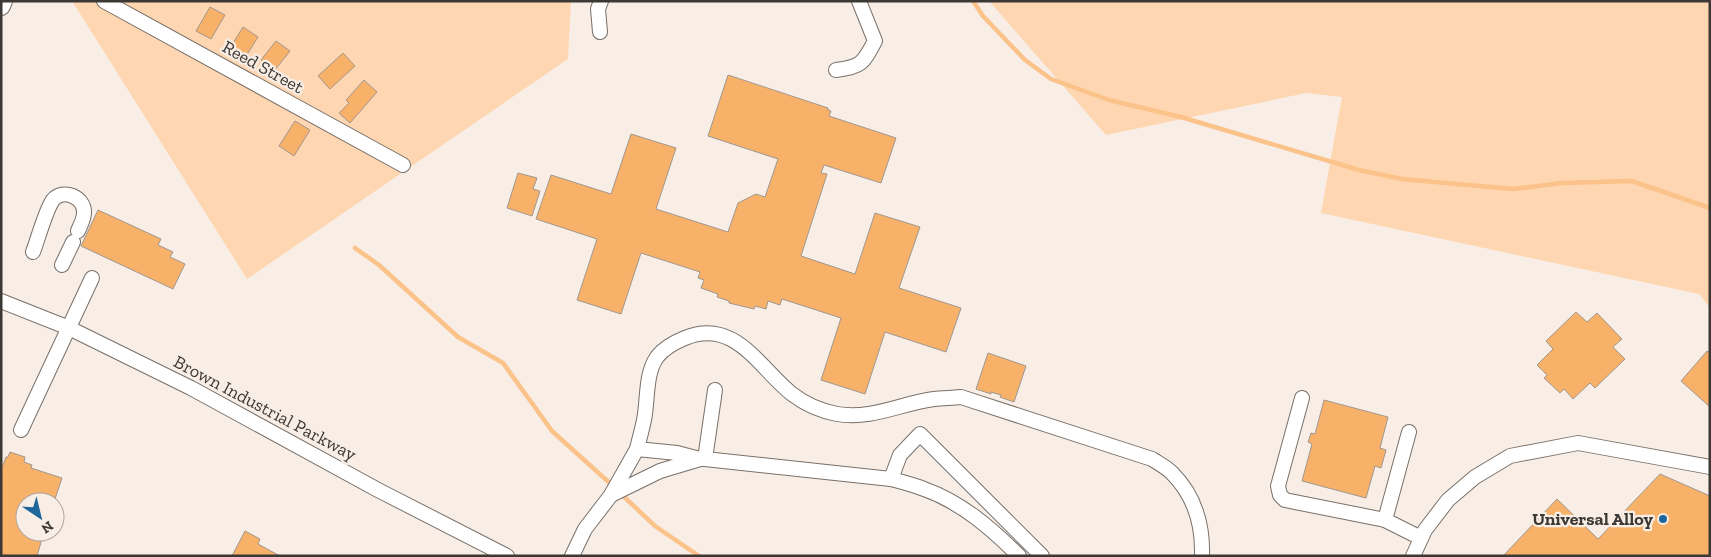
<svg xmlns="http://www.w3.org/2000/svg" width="1711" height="557" font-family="'Zilla Slab',serif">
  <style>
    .green { fill: #fed6b1 }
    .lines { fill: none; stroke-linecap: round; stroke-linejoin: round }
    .stream { stroke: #fbc28a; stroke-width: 4.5 }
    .building { fill: #f8b169; stroke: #a09790 }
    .minor-casing { stroke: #787069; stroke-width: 16 }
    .major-casing { stroke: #787069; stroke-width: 20 }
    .minor { stroke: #fff; stroke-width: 14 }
    .major { stroke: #fff; stroke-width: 18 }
    .poi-dot { fill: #1f669a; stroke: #f8eee6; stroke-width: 2 }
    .labels { text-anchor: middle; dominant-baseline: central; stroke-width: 4.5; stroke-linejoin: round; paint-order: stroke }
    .street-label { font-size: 18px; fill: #3c3935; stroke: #f8eee6 }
    .poi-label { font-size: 18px; font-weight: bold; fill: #3c3935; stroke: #f8eee6; text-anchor: end }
  </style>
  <rect width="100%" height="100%" fill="#f8eee6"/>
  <g class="green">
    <polygon points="72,1 571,1 568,59 247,279"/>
    <polygon points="989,1 1710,1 1710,308 1699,294 1321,213 1342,97 1306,93 1106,135"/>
  </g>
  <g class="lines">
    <g class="stream">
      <polyline points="973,1 983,16 1025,60 1051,79 1109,100 1181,117 1359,170 1402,179 1513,189 1562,183 1632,181 1710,208"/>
      <polyline points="355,248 379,265 458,337 503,363 552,431 613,486"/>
      <polyline points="620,493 655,526 699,556"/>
    </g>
  </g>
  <g class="building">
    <polygon points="210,7 225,15 211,39 196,31"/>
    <polygon points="243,27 258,37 245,58 230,48"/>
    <polygon points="276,41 290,51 274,71 261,60"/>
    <polygon points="343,53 355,66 330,89 318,76"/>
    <polygon points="728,75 828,108 828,110 831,111 829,116 896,138 881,183 824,165 821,173 827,174 801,256 855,274 875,213 920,227 899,288 961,308 946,352 885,332 865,394 821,380 841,318 782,299 780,305 768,301 766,309 755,306 754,309 729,303 729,301 717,297 718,294 701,288 704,280 698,278 700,272 641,253 621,314 577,300 597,239 536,219 551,175 611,194 631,134 676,148 656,209 728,232 738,203 756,194 765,197 778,159 708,136"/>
    <polygon points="364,80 377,92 350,123 339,113 349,103 346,100"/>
    <polygon points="295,121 310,130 294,156 279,146"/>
    <polygon points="518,173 537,178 533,189 540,191 532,216 507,208"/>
    <polygon points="98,210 161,239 158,245 173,252 170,257 185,264 173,289 81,246"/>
    <polygon points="1576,312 1587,322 1597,313 1622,339 1613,347 1625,359 1595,388 1590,383 1573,399 1564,389 1560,393 1544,378 1547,375 1537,365 1553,349 1546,341"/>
    <polygon points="1707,351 1710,353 1710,407 1681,381"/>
    <polygon points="988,353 1026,366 1014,402 1000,397 1001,395 994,393 991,392 991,394 976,389"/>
    <polygon points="1324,400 1388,417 1380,448 1386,450 1381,468 1375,466 1366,498 1302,481 1312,444 1308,442 1311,433 1315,434"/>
    <polygon points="10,452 25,457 24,462 32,465 31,468 62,478 54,502 25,502 25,532 44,532 37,556 1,556 1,465 3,465 6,457 8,457"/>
    <polygon points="1660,474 1710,496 1710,556 1503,556 1557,499 1598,539"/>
    <polygon points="245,531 260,539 258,544 280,556 232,556"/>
  </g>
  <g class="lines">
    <g class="minor-casing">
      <g id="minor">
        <polyline points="104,1 403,165"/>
        <polyline points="600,32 598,9 601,1"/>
        <path d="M836 70C862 67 863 63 875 41L859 1"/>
        <path d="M33 252C38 239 46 209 53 200 63 188 85 197 84 213 84 219 80 226 78 231"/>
        <polyline points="62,265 73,242"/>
        <polyline points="1,301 69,328 191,388 378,490 507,556"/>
        <polyline points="1302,398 1278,486 1280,495 1285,500 1385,520 1421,538"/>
        <polyline points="21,430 92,278"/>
        <path d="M637 449C639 440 642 430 644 420 648 401 645 374 657 357 664 348 675 342 685 338 735 317 760 369 792 394 805 404 821 411 837 414 871 420 902 403 934 399 943 398 952 398 961 397L1152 459C1158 463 1166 467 1172 473 1194 495 1203 524 1202 556"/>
        <polyline points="700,459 677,453 637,449 611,495 660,471 700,459 705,459 715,390"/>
        <polyline points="705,459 891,479 900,455 920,434 1042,556"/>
        <path d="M891 479C902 482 914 485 924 489 961 502 991 528 1019 556"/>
        <polyline points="1385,520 1409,432"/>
        <polyline points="572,556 585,529 611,495"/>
        <polyline points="1413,556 1425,530 1448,500 1475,477 1510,456 1578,443 1710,467"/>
      </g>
    </g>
    <g class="major-casing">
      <polyline id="major" points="1,6 3,1"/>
    </g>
    <use href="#minor" class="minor"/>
    <use href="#major" class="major"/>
  </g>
  <circle class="poi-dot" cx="1663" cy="519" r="5"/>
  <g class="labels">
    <g class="street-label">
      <text transform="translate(263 67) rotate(29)">Reed Street</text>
      <text transform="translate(265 408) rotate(28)">Brown Industrial Parkway</text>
    </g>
    <g class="poi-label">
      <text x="1653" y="519">Universal Alloy</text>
    </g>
  </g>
  <rect width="1711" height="557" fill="none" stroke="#3c3935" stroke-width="5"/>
  <g transform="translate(40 517) rotate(145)"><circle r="24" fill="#f8eee6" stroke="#ada69f"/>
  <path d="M0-4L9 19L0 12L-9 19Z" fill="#1f669a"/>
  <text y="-8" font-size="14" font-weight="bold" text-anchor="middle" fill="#3c3935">N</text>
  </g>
</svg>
